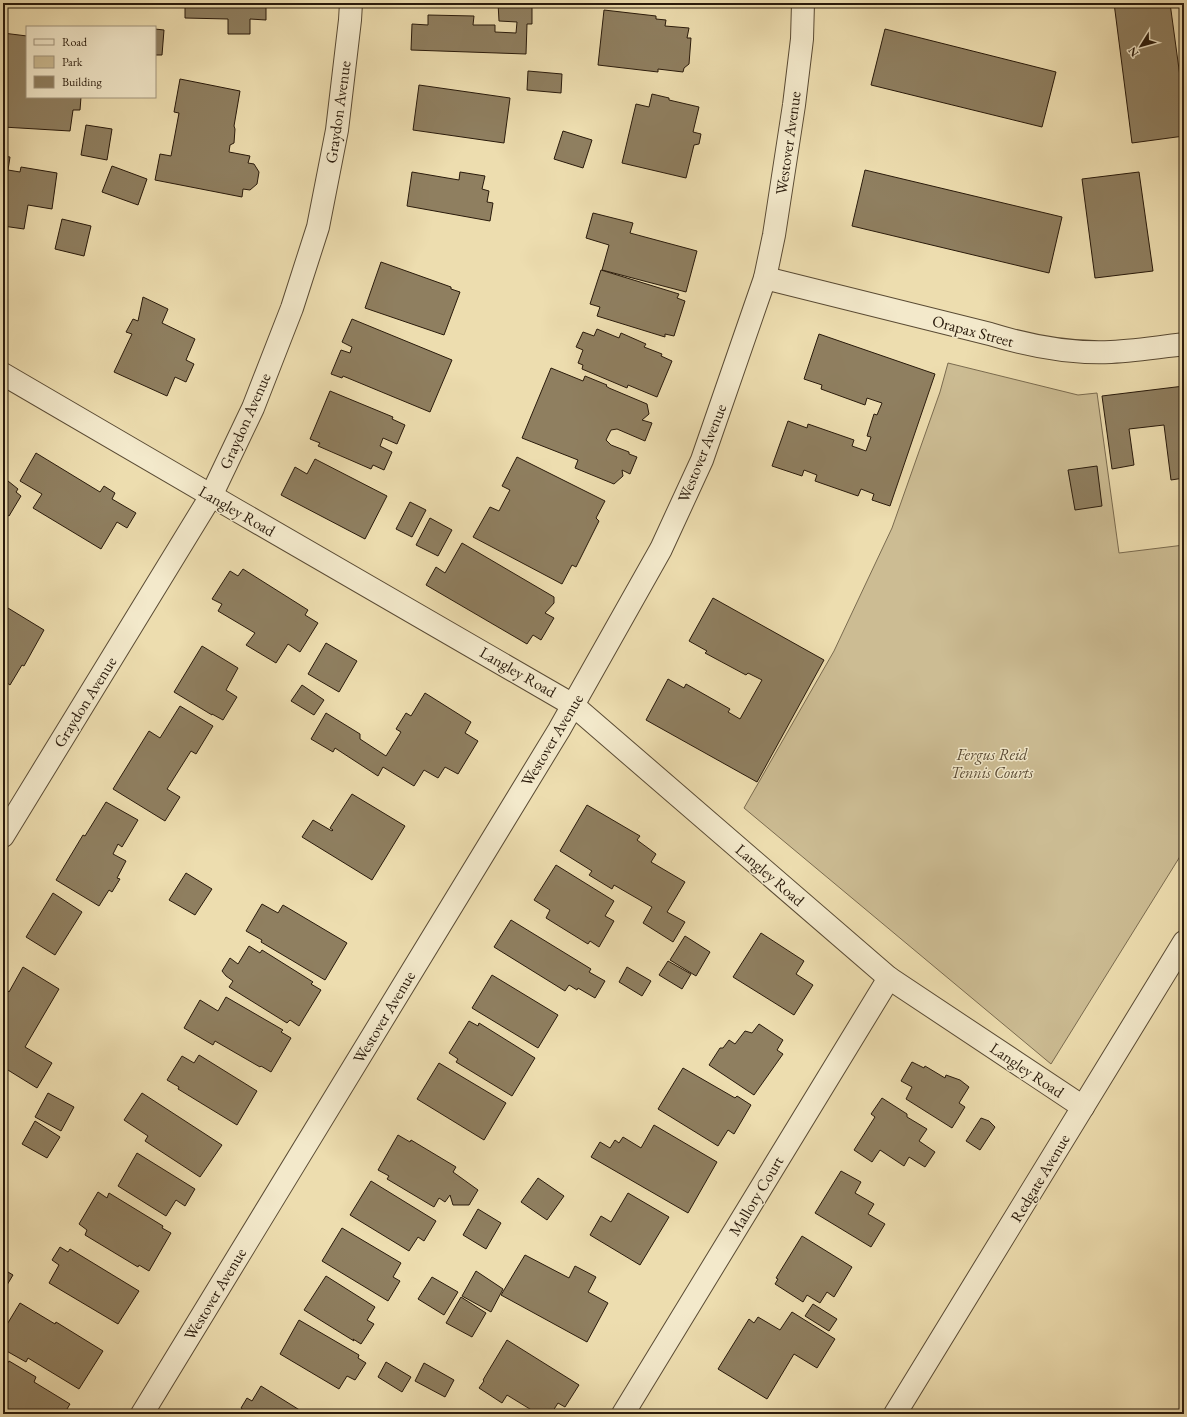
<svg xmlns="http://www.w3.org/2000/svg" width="1187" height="1417" font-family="'EB Garamond',serif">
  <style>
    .green { fill: #ccbc93; stroke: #7a6b4f }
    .building { fill: #8f7f60; stroke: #291a0b }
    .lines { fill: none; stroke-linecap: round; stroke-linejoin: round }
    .minor-casing { stroke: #5a4b34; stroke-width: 24 }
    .minor { stroke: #f3e9cb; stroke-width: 22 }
    .labels { text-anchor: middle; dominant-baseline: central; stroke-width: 3; stroke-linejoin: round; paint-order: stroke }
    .street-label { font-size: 16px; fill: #291a0b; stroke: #f3e9cb }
    .park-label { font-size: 16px; font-style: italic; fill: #5a4b34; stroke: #f3e9cb }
  </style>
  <rect width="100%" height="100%" fill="#edddaf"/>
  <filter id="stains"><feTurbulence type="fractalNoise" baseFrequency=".005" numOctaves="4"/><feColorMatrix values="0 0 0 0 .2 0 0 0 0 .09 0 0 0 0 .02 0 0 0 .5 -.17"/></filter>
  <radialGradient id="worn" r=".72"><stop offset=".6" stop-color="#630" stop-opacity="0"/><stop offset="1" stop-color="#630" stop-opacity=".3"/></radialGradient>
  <polygon class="green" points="948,363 1078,395 1097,393 1119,553 1184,545 1184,850 1051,1064 744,808 834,651 892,528 940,392"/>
  <g class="building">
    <polygon points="185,3 266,3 266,20 250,19 250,34 228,34 228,19 185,18"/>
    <polygon points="498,3 532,3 532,24 527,24 526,54 411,50 412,24 428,25 428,15 474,16 473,25 495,25 495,32 516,33 517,22 499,21"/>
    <polygon points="1114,3 1170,3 1184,106 1184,136 1132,143"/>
    <polygon points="604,10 656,16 656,19 666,20 665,26 689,28 687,38 691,38 689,64 684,68 683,72 658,69 658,72 598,65"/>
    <polygon points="155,29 164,30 162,55 155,55"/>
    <polygon points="885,29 1056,72 1042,127 871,85"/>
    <polygon points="3,33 27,36 27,97 81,97 80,110 73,110 70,131 3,127"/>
    <polygon points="528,71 562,74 561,93 527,90"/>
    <polygon points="180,79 240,91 234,126 235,129 234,143 230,145 229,152 250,156 248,163 254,164 259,172 257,184 250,190 243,189 242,197 155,180 160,154 171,156 179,113 174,112"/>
    <polygon points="419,85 510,98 504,143 413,130"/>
    <polygon points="652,94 669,98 669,100 699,107 693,132 701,134 699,144 694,145 686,178 622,163 636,104 649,107"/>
    <polygon points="86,125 112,129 107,160 81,155"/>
    <polygon points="563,131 592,140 583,168 554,159"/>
    <polygon points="3,156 10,157 8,170 20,172 21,167 57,173 52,209 28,205 24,229 3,226"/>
    <polygon points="112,166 147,179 138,205 102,192"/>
    <polygon points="865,170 1062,217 1049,273 852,226"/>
    <polygon points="412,172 459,180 460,172 485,176 482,189 489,191 487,202 493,203 490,221 407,206"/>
    <polygon points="1139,172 1153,271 1095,278 1082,179"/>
    <polygon points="593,213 633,223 630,233 697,251 686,292 602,270 609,245 586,238"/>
    <polygon points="62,219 91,226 84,256 55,249"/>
    <polygon points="381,262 451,287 451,289 460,292 444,335 365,308"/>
    <polygon points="601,270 679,294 677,298 685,301 674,336 665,334 665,337 597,316 600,307 590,304"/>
    <polygon points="143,297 168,309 162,323 195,339 186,360 194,364 186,382 175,377 167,396 114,372 132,334 126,332 133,319 138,321"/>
    <polygon points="352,319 452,360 430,412 343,376 342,378 331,374 341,350 350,353 352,347 342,342"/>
    <polygon points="597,329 619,338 621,333 646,344 644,347 662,354 661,356 672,361 657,397 628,385 627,388 582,369 583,365 578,363 583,350 576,347 583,332 594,336"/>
    <polygon points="819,334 935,374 890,506 872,500 874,494 861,489 858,496 815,481 817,475 804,470 802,476 772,466 788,421 807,428 808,424 854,440 852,446 866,451 871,437 867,436 874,414 877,415 882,403 867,398 865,405 821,389 822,385 804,379"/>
    <polygon points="551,368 583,381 585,376 607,385 606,386 609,388 647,404 649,414 642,420 652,423 645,441 617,429 611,430 606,440 611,445 629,452 629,454 637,457 630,474 622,470 623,476 614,484 575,468 578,460 522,438"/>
    <polygon points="1184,386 1184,478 1171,480 1164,425 1129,429 1134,465 1112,469 1102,396"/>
    <polygon points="330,391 393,417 392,419 405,425 397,444 383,438 380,446 392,452 384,470 373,465 371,469 318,446 320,443 310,439"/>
    <polygon points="36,453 100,492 104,486 115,493 112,499 136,513 127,528 117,522 101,549 33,508 42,494 20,481"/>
    <polygon points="517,457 605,501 596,518 599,521 576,567 572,565 562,584 473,537 490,507 499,511 510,490 502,486"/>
    <polygon points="315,459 387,496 365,539 281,495 295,467 307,474"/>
    <polygon points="1097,466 1102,506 1075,510 1068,470"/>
    <polygon points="3,477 18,489 16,492 21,496 9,516 3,513"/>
    <polygon points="410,502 426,510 412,537 396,529"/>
    <polygon points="430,518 452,530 438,556 416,545"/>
    <polygon points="462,543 554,597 554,603 545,613 554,618 541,640 533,635 527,644 426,585 436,567 445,573"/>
    <polygon points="243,569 308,610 305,615 318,623 300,652 288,644 276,663 246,645 255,633 218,611 222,604 212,599 230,571 238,576"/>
    <polygon points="713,598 824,660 757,782 646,720 668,679 684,688 686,684 730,709 728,712 740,719 762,680 748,673 746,675 705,653 707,651 689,641"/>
    <polygon points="3,605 44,630 24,666 22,665 10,685 3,680"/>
    <polygon points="326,643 357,661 339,692 308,674"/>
    <polygon points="202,646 238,668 226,690 237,697 223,720 212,714 212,715 174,692"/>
    <polygon points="302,685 324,700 314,715 291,701"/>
    <polygon points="425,693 471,722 465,733 478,741 458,774 445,767 438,778 424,770 414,786 383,767 378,776 335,748 333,752 311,739 326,713 360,734 360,739 386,756 401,732 396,729 406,713 411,716"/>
    <polygon points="180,706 213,726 196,754 191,751 167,789 180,797 165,821 113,789 149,731 160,738"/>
    <polygon points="352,794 405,826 372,880 302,837 313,820 332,831 333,830 330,828"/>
    <polygon points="106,802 138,820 122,847 118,844 113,854 126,861 117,878 120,879 112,892 109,890 99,906 56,880 83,835 85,836"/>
    <polygon points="587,805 640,836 637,840 656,854 651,862 685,882 667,912 685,922 673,942 643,923 652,907 614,885 612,889 589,875 592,871 560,851"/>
    <polygon points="556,865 614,901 605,916 614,921 599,947 590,941 588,944 546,918 550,910 534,900"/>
    <polygon points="186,873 212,889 195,915 169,900"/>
    <polygon points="53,893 82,912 55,955 26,937"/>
    <polygon points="262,904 278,913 283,905 347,943 325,980 261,942 262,940 246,931"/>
    <polygon points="511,920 591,969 589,972 605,981 595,998 578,988 577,990 569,985 565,991 494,947"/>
    <polygon points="761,933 804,961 796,974 813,985 794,1015 733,977"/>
    <polygon points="685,936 710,952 696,976 670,960"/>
    <polygon points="249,946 260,953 262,950 313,982 311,984 321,990 299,1026 290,1020 287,1023 229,987 233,981 226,976 222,971 230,958 238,964"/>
    <polygon points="668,961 691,974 682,989 659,975"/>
    <polygon points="23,967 59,989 25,1047 52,1063 37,1088 3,1067 3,994 6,989 9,992"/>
    <polygon points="627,967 651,981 642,996 619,982"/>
    <polygon points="492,975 558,1015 538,1048 472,1008"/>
    <polygon points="226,997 283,1030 281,1032 291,1038 271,1072 261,1066 260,1067 215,1041 213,1045 184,1028 200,1000 218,1011"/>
    <polygon points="469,1021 478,1026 479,1023 535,1058 512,1096 456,1062 458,1059 449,1053"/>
    <polygon points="759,1024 783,1040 777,1050 783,1054 754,1095 709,1065 720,1048 723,1048 729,1040 735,1044 745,1031 752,1033"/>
    <polygon points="199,1055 257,1091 237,1125 178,1089 179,1087 167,1080 182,1056 194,1063"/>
    <polygon points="912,1062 924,1068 925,1066 945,1078 946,1075 960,1080 969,1087 959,1103 965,1107 952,1128 906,1099 912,1087 901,1081"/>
    <polygon points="439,1063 506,1103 484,1140 417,1099"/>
    <polygon points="683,1068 735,1098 737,1096 751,1105 734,1134 728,1130 718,1146 658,1109"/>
    <polygon points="48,1093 74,1107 61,1131 35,1117"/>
    <polygon points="142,1093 222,1145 200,1177 145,1141 148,1136 124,1120"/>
    <polygon points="882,1098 907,1114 907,1117 927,1129 919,1141 935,1152 925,1167 909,1157 904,1166 880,1150 872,1162 854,1150 875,1117 871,1114"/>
    <polygon points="981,1118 989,1121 995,1127 980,1150 966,1141"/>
    <polygon points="35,1121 60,1137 47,1158 22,1144"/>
    <polygon points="654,1125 717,1162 688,1213 591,1157 600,1142 610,1148 615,1140 619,1143 623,1137 641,1148"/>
    <polygon points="398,1135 410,1142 411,1140 456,1167 453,1172 478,1190 469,1205 453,1205 450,1195 445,1202 439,1198 434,1207 387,1179 389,1176 378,1170"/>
    <polygon points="137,1153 195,1189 185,1206 176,1200 166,1216 118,1186"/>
    <polygon points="841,1171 861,1182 855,1193 874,1204 868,1214 885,1224 871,1247 815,1213"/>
    <polygon points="538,1178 564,1196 547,1220 521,1202"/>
    <polygon points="371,1181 436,1221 424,1241 418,1237 409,1251 350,1215"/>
    <polygon points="98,1192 107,1198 109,1193 163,1226 162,1228 171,1233 149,1271 139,1265 138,1267 85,1235 87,1230 79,1224"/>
    <polygon points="628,1193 669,1217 640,1265 590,1235 601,1216 611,1222"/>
    <polygon points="478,1209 501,1223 486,1249 463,1235"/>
    <polygon points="342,1228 401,1263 393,1277 400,1281 388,1301 322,1261"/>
    <polygon points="802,1236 852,1267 834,1297 827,1292 820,1303 807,1295 803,1302 775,1284 778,1279 776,1278"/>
    <polygon points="60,1247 68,1252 70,1249 139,1291 118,1324 49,1283 59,1265 52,1260"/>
    <polygon points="525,1255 569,1278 575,1266 596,1277 588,1292 608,1303 587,1342 501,1295"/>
    <polygon points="3,1269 13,1275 4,1290 3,1290"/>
    <polygon points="476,1271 503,1289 491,1312 462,1296"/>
    <polygon points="326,1276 375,1307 367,1320 374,1324 361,1344 353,1339 354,1341 304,1310"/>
    <polygon points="432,1277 458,1292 444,1315 418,1299"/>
    <polygon points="461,1297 486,1313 472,1337 446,1323"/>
    <polygon points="20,1303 55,1324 56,1322 103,1351 79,1389 28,1358 26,1362 3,1349 3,1331"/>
    <polygon points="813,1304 837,1319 829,1331 805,1316"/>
    <polygon points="792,1312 835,1339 817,1368 794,1354 767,1399 718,1369 749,1319 754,1323 758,1317 780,1330"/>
    <polygon points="299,1320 359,1355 358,1358 366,1363 355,1380 347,1376 339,1389 280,1354"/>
    <polygon points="507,1340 579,1385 565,1407 558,1403 551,1414 538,1414 507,1395 502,1403 479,1388 484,1381 483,1380"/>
    <polygon points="9,1361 36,1377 34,1382 70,1404 64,1414 9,1414 3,1410 3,1366 5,1367"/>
    <polygon points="386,1362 411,1377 402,1392 378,1377"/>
    <polygon points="424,1363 454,1380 445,1397 415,1381"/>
    <polygon points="261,1386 306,1414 246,1414 244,1413 245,1411 241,1408 247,1398 252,1401"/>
  </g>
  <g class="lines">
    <g class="minor-casing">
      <g id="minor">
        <path d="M765 278 990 334C1029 346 1069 354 1111 352 1135 351 1160 347 1184 344"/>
        <polyline points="3,374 236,510 573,705 889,978 1083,1107"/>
        <polyline points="3,836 211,496 253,408 292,308 318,227 337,130 350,20 351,3"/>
        <polyline points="142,1414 559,730 661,549 702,460 765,278 774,235 794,105 802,39 803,3"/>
        <polyline points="623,1414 889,978"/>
        <polyline points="895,1414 1184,942"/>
      </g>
    </g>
    <use href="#minor" class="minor"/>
  </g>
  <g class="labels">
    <g class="street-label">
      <text transform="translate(338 112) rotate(-82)">Graydon Avenue</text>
      <text transform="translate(788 143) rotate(-82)">Westover Avenue</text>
      <text transform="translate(973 331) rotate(15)">Orapax Street</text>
      <text transform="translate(245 421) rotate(-66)">Graydon Avenue</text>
      <text transform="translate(702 453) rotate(-68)">Westover Avenue</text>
      <text transform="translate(237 511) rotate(30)">Langley Road</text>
      <text transform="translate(518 672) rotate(30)">Langley Road</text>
      <text transform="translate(85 702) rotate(-58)">Graydon Avenue</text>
      <text transform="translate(552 740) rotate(-59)">Westover Avenue</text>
      <text transform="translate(770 875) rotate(41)">Langley Road</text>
      <text transform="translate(384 1017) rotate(-59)">Westover Avenue</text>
      <text transform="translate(1027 1070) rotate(34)">Langley Road</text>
      <text transform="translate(1040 1178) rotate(-59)">Redgate Avenue</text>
      <text transform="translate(756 1196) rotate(-59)">Mallory Court</text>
      <text transform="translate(215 1294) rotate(-59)">Westover Avenue</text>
    </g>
    <g class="park-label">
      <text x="992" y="754">Fergus Reid<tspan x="992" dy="18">Tennis Courts</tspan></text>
    </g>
  </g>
  <rect width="1187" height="1417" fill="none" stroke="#edddaf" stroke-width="16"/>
  <rect x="4" y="4" width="1179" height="1409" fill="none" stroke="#291a0b" stroke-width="2"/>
  <rect x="8" y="8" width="1171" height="1401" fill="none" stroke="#291a0b"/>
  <rect x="26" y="26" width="130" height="72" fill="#f3e9cb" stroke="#a2967e"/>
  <rect x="34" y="39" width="20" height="6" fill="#f3e9cb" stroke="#a2967e"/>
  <text x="62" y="46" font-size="12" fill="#291a0b">Road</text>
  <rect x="34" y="56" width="20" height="12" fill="#ccbc93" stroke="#a2967e"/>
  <text x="62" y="66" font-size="12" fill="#291a0b">Park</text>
  <rect x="34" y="76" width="20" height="12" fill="#8f7f60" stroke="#a2967e"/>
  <text x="62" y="86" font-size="12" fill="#291a0b">Building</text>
  <g transform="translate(1141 46) rotate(233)" stroke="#f3e9cb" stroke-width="3" paint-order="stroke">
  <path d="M0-3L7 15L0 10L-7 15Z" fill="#291a0b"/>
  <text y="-6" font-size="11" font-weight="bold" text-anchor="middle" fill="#291a0b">N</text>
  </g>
  <rect width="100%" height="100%" filter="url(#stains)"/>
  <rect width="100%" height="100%" fill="url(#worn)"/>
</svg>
